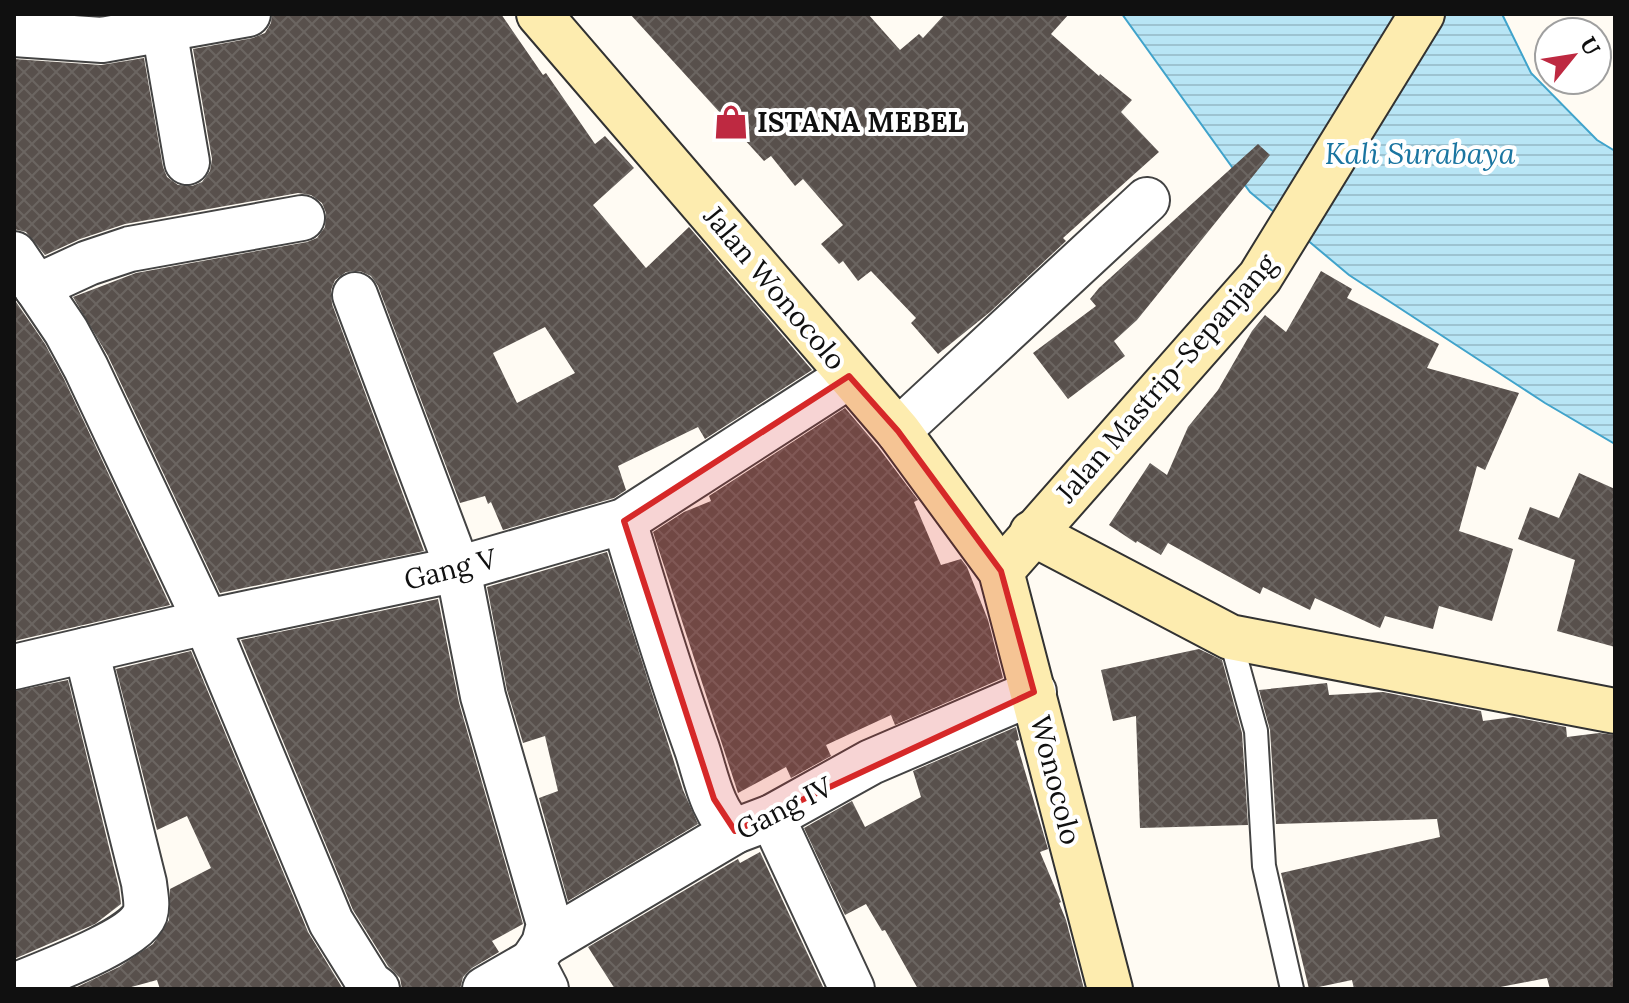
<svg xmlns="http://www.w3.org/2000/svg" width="1629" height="1003" font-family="Lora,serif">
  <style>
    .water { fill: url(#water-rules); stroke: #40a3cb; stroke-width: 2 }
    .building { fill: url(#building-cross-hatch); fill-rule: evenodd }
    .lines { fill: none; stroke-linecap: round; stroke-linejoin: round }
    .lane-casing { stroke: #434343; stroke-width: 26 }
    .street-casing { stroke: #434343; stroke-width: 48 }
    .secondary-casing { stroke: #323232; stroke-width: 48 }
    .lane { stroke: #fff; stroke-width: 22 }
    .street { stroke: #fff; stroke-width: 44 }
    .secondary { stroke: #fdecaf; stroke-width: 44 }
    .marked { fill: #d62828; fill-opacity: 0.2; stroke: #d62828; stroke-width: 6; stroke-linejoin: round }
    .labels { text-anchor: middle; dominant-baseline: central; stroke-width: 8; stroke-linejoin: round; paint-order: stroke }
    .poi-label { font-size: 28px; font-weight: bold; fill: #101010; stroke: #fff; text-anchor: start }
    .street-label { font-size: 28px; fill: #101010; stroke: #fff }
    .water-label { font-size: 30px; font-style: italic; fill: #1a75a1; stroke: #fff }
  </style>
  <defs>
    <pattern id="water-rules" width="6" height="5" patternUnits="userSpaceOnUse" patternTransform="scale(2)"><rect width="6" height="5" fill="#b8e5f5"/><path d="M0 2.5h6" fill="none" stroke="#9dc3d1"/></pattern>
    <pattern id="building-cross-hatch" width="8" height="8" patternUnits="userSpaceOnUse" patternTransform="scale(2)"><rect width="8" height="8" fill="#58504c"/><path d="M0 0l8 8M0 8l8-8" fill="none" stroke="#6b6561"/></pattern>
  </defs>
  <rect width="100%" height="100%" fill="#fffbf3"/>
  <polygon class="water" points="1122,14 1502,14 1531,73 1597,140 1615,151 1615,444 1545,403 1349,275 1250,192"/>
  <g class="building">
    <path d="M272 14H501L543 75 546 73 595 144 605 136 634 168 593 205 646 268 689 227 812 370 705 439 698 427 618 466 626 490 614 498 503 530 491 502 488 504 485 496 460 503 378 286 371 276 360 271 346 272 335 280 331 290 332 304 424 551 220 593 108 356 73 297 136 273 307 242 317 238 325 227 326 213 322 203 311 195 298 193 125 224 80 239 45 255 26 232 14 229V59L101 65 144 58 163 167 167 177 178 185 192 186 202 182 210 171 212 159 193 49 253 38 265 33 271 23ZM545 327 575 373 517 403 493 353Z"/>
    <polygon points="630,14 868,14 900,50 919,34 923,38 945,14 1069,14 1051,34 1099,76 1100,74 1132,100 1121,112 1159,152 1063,238 1066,241 990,312 938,354 911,323 916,318 871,271 858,281 843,261 839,264 821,244 843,225 803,179 795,186 771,156 764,161"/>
    <polygon points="1258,144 1270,155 1137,320 1114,341 1125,356 1068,399 1033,353 1096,306 1090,299 1099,288"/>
    <polygon points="1321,271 1352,289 1347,298 1439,344 1427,368 1519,393 1485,470 1477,466 1459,531 1513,549 1492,621 1439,606 1433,629 1385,616 1380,628 1315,598 1310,610 1263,587 1260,594 1168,543 1161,555 1137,541 1136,543 1109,525 1150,463 1167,475 1188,427 1218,390 1252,331 1265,315 1286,332"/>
    <polygon points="14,299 45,344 64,379 170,605 14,641"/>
    <polygon points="845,408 878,447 918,500 914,502 941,565 961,559 967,567 988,620 1003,678 895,725 891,715 826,745 831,756 791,778 786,767 738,793 653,532 684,512 711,501 709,496"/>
    <polygon points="1579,473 1615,489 1615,647 1557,631 1575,560 1518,539 1530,507 1559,518"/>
    <polygon points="607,552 683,790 698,824 568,901 539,798 558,791 545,736 523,743 507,690 487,587"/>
    <polygon points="438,599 459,703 523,924 492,941 499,952 472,968 463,977 460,989 402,989 400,978 388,966 353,910 241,640"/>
    <polygon points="1199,649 1222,660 1242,733 1248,825 1140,828 1136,716 1113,721 1101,670"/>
    <polygon points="191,651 308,932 343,989 160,989 157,980 124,989 73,989 119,967 153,944 169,920 170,889 211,868 187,816 157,830 116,669"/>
    <polygon points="68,680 119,888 121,904 95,924 14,959 14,691"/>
    <polygon points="1327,683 1329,695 1383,692 1481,711 1483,721 1513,717 1566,727 1567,737 1599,733 1615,735 1615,989 1550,989 1547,978 1490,989 1354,989 1352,980 1309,989 1281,873 1440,837 1437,819 1276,824 1270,730 1259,690"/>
    <polygon points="1016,727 1019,740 1016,741 1048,849 1040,852 1061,902 1059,903 1066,920 1084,989 918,989 885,930 882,931 866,904 845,915 804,828 852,801 865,827 921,797 913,771"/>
    <polygon points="760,852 824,989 615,989 588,947 738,859 740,863"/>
  </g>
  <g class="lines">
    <g class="lane-casing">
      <polyline id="lane" points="1230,637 1256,731 1264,866 1292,989"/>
    </g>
    <g class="street-casing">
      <g id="street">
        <polyline points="164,29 187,162"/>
        <polyline points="14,34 102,40 248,14"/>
        <polyline points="14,254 66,331 86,368 206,622 331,922 369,983 377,989"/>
        <polyline points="36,287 88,263 130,249 302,218"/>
        <polyline points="355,295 458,569 483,696 549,924 544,944 532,962 546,989"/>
        <polyline points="898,431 1147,200"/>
        <path d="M624 521C647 598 670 674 697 749 706 776 712 813 735 831"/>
        <polyline points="14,667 206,622 458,569 624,521 849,376"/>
        <polyline points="772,817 852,989"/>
        <polyline points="544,944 735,831 772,817 871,762 1034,692"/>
        <path d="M14 986C42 974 135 941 145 914 148 905 145 893 144 883L86 650"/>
        <polyline points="485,989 532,962"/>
      </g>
    </g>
    <g class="secondary-casing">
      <g id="secondary">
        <polyline points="539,14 898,431 1001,571 1110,989"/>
        <polyline points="1032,533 1230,637 1615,711"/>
        <polyline points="1001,571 1260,277 1422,14"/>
      </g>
    </g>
    <use href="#lane" class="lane"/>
    <use href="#street" class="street"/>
    <use href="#secondary" class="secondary"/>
  </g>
  <path class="marked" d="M849 376 898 431 1001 571 1034 692 735 831 714 799 624 521Z"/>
  <defs>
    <g id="shop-bare" transform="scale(2.76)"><path d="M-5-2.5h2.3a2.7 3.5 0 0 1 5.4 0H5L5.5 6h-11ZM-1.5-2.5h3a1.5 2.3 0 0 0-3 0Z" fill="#be2941" stroke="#fff" stroke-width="2.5" paint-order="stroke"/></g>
  </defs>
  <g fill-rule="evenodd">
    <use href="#shop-bare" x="731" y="122"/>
  </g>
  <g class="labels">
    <g class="poi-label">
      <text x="757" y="122">ISTANA MEBEL</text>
    </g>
    <g class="street-label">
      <text transform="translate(775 288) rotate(50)">Jalan Wonocolo</text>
      <text transform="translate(1166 378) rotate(-49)">Jalan Mastrip-Sepanjang</text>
      <text transform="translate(450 569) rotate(-14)">Gang V</text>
      <text transform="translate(1056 780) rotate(76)">Wonocolo</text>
      <text transform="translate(784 808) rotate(-27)">Gang IV</text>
    </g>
    <g class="water-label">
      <text x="1420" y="153">Kali Surabaya</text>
    </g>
  </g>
  <rect width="1629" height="1003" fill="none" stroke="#101010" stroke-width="32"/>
  <g transform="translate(1573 56) rotate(60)"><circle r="38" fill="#ffffff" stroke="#9f9f9f" stroke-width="2"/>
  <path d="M0-6L14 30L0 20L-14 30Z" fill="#be2941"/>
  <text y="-12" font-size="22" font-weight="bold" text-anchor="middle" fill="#101010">U</text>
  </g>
</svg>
